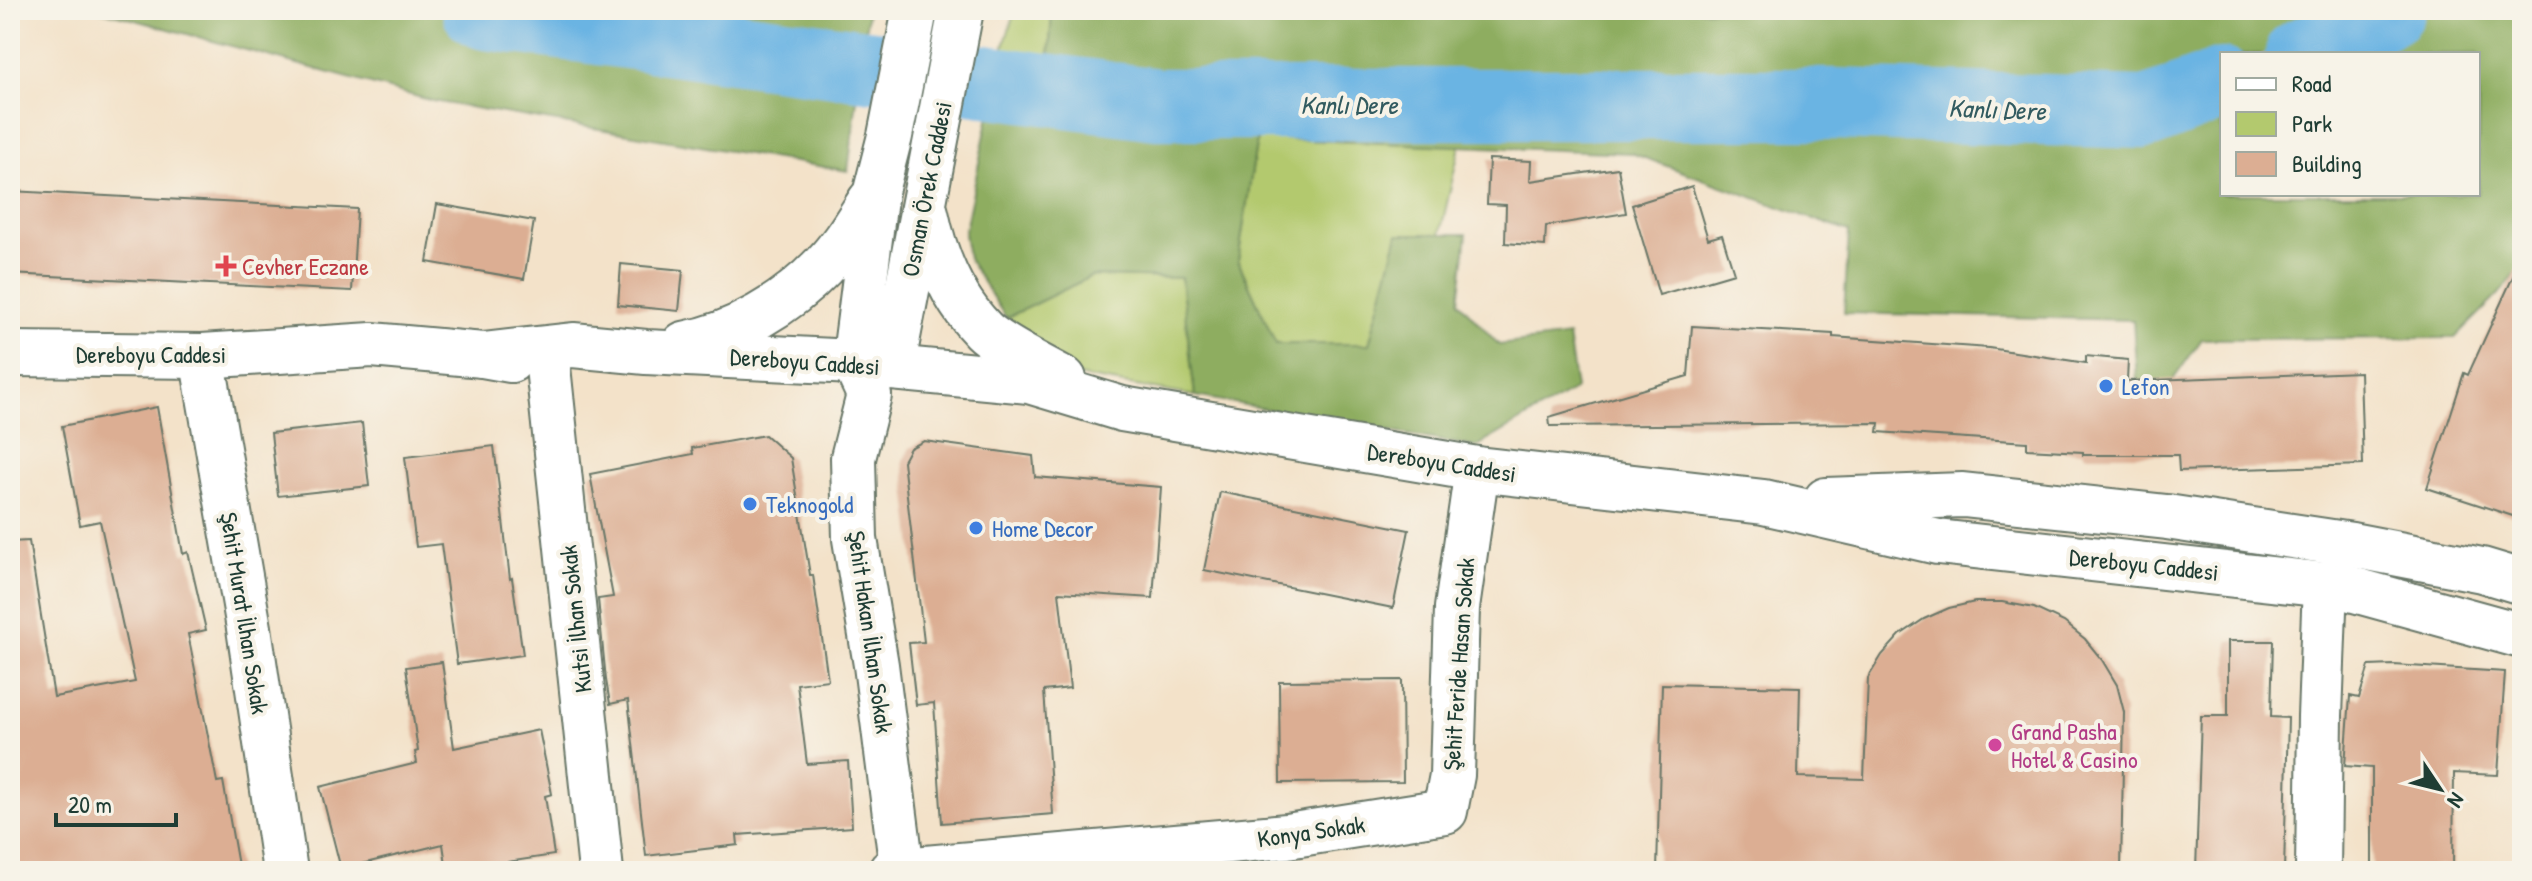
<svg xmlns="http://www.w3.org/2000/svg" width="2532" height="881" font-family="'Patrick Hand',sans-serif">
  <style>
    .green { fill: #b3c96e; stroke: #698351; stroke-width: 2 }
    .forest { fill: #8ead61; stroke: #56754a; stroke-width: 2; fill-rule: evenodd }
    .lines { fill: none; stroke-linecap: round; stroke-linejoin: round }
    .river { stroke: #6bb4e3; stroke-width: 72 }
    .building { fill: #dcae93 }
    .street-casing { stroke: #697768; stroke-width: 48 }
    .primary-casing { stroke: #697768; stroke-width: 48 }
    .street { stroke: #fff; stroke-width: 44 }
    .primary { stroke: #fff; stroke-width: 44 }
    .health-dot { fill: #e0444e; stroke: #f7f3e8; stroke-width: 3 }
    .shop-dot { fill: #3f7fe0; stroke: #f7f3e8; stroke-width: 3 }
    .hotel-dot { fill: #d1479c; stroke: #f7f3e8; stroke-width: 3 }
    .labels { text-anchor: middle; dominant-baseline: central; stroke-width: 8; stroke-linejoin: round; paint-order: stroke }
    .street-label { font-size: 24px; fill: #1f3d34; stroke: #f7f3e8 }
    .health-label { font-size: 24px; fill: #be3a42; stroke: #f7f3e8; text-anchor: start }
    .shop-label { font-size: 24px; fill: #366cbe; stroke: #f7f3e8; text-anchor: start }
    .hotel-label { font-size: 24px; fill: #b23c85; stroke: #f7f3e8; text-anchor: start }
    .water-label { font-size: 26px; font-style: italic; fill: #325b60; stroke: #f7f3e8 }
  </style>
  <rect width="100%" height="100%" fill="#f7f3e8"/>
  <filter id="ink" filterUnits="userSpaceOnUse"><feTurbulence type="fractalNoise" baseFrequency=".0125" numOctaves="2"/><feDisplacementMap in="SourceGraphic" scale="16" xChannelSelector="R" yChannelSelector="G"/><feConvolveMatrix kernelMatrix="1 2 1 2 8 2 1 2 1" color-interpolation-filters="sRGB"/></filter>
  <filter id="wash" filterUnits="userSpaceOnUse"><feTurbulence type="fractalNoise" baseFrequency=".006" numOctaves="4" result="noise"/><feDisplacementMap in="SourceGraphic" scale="32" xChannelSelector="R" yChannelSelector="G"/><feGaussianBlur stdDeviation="1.8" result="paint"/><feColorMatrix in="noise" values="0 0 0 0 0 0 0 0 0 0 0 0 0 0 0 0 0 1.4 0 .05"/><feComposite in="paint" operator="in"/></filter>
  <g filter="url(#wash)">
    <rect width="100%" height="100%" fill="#f3e2c9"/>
    <g class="green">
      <polygon points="1015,10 1052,10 1049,60 1002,53"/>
      <polygon points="1257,138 1460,146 1440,234 1398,234 1370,345 1276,345 1238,261"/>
      <polygon points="1092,276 1181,278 1195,396 1071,375 1006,318"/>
    </g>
    <g class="forest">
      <polygon points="99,10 868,10 848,171 433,101"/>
      <path d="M1052 10H2522V264L2499 294 2455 338 2202 339 2160 398 2138 397 2133 320 1844 313 1849 232 1631 153 1257 138 1238 261 1276 344H1369L1398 234H1467L1459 302 1499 345 1568 336 1576 389 1476 447 1195 396 1181 278 1092 276 1006 318 968 259 964 234 1002 53 1049 60ZM2222 54H2478V194H2222Z"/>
    </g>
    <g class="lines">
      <g class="river">
        <polyline points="478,10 486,14 1157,104 1832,104 2147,113 2222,84"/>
        <polyline points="2301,54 2344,37 2389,10"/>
      </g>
    </g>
    <g id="blocks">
      <g class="building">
        <polygon points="1489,159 1531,161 1530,181 1618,168 1626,213 1546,226 1545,246 1505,243 1506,205 1487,204"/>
        <polygon points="1692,186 1708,239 1722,235 1734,273 1659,295 1632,205"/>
        <polygon points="10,191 357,209 352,291 10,274"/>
        <polygon points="437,204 534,221 524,279 427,262"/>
        <polygon points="2522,257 2522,519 2427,488 2464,373 2468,375"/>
        <polygon points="621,264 683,270 679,311 618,305"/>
        <polygon points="1692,326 1833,334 1833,337 1989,348 2086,363 2086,356 2128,360 2127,381 2360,372 2363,465 2179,471 2178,455 2083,455 2083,452 2027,449 2027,442 1878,432 1879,423 1550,426 1549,417 1688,376"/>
        <polygon points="157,407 183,554 188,552 206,630 188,634 217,782 223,781 239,871 10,871 10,542 29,541 54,697 135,682 100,521 80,525 62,426"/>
        <polygon points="362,423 369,486 278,496 271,433"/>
        <polygon points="765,435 791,458 810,575 813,575 828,680 797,684 807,764 848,761 852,827 737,835 738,845 646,856 628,700 610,704 606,680 598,599 613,597 590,474 693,454 692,448"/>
        <polygon points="924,441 1033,456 1035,477 1161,487 1153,598 1059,592 1070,688 1044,691 1053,814 942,823 934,703 916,705 909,643 924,642 903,461 910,448"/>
        <polygon points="494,446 510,579 512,578 523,655 457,664 441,544 416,547 405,457"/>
        <polygon points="1220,492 1409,530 1393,608 1204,570"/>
        <polygon points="1975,602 2002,602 2034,608 2064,622 2085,639 2102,660 2117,685 2124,712 2121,871 1657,871 1662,684 1800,687 1798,777 1864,779 1868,678 1882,655 1900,635 1924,619 1949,608"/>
        <polygon points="2228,641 2273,641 2271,717 2288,718 2284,871 2196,871 2201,716 2228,716"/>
        <polygon points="442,662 454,748 539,730 552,794 545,796 554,855 447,871 443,844 341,869 320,787 417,763 415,752 418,751 406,667"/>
        <polygon points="2394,665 2505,672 2498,775 2454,773 2453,866 2433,866 2433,871 2372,871 2372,768 2345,766 2350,696 2359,698 2369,666"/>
        <polygon points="1402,680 1403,782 1280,783 1279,681"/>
      </g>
    </g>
  </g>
  <g filter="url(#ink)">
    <use href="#blocks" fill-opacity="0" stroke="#697768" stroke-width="2"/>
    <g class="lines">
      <g class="street-casing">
        <g id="street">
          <polyline points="202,356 249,628 285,871"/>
          <polyline points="548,367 601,871"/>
          <polyline points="869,395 853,458 855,539 876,665 902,870"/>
          <polyline points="891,871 1287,836 1445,811 1452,775 1457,608 1477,469"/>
          <polyline points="2318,871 2320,716 2325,584"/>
        </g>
      </g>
      <g class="primary-casing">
        <g id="primary">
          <path d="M926 213C935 257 951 297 983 330 997 344 1045 369 1064 379"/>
          <path d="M684 344C735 335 787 304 823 266 842 247 856 223 870 201"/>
          <polyline points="10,354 202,356 372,345 483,355 511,360"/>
          <polyline points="483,355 573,345 646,352 854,362 892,368 1029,381 1122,409 1477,469 1764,502 1938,542 2344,587 2522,636"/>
          <polyline points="892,368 961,10"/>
          <polyline points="866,388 854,362 857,340 876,191 890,136 915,10"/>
          <polyline points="1826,500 1963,495 2167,517 2352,545 2482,570 2522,582"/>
        </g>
      </g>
      <use href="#street" class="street"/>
      <use href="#primary" class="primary"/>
    </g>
  </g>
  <path class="health-dot" d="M222 254h8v8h8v8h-8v8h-8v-8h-8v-8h8z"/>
  <g class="shop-dot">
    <circle cx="2106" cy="386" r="8"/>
    <circle cx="750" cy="504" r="8"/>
    <circle cx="976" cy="528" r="8"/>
  </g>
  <circle class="hotel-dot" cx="1995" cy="745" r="8"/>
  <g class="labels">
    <g class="street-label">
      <text transform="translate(926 189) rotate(-79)">Osman Örek Caddesi</text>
      <text x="151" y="354">Dereboyu Caddesi</text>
      <text transform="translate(805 361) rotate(4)">Dereboyu Caddesi</text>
      <text transform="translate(1442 462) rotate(9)">Dereboyu Caddesi</text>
      <text transform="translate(2144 564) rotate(6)">Dereboyu Caddesi</text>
      <text transform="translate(245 613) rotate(81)">Şehit Murat İlhan Sokak</text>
      <text transform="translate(575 619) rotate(-96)">Kutsi İlhan Sokak</text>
      <text transform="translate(871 632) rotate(82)">Şehit Hakan İlhan Sokak</text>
      <text transform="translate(1458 664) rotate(-86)">Şehit Feride Hasan Sokak</text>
      <text transform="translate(1311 831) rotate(-8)">Konya Sokak</text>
    </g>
    <g class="health-label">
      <text x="242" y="266">Cevher Eczane</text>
    </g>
    <g class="shop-label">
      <text x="2122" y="386">Lefon</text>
      <text x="766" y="504">Teknogold</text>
      <text x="992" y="528">Home Decor</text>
    </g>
    <g class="hotel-label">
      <text x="2011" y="731">Grand Pasha<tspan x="2011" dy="28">Hotel &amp; Casino</tspan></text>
    </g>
    <g class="water-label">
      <text x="1349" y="104">Kanlı Dere</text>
      <text transform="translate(1997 109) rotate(2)">Kanlı Dere</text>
    </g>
  </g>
  <rect width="2532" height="881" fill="none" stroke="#f7f3e8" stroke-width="40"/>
  <rect x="2220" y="52" width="260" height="144" fill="#f7f3e8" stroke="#a1aaa0" stroke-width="2"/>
  <rect x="2236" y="78" width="40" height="12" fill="#ffffff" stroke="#a1aaa0" stroke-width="2"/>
  <text x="2292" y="92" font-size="24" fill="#1f3d34">Road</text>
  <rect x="2236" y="112" width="40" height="24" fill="#b3c96e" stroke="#a1aaa0" stroke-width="2"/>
  <text x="2292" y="132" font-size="24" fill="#1f3d34">Park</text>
  <rect x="2236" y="152" width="40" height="24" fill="#dcae93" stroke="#a1aaa0" stroke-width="2"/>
  <text x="2292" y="172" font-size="24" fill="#1f3d34">Building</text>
  <g transform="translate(2440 789) rotate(125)" stroke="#f7f3e8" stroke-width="6" paint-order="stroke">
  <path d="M0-6L14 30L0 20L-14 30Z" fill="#1f3d34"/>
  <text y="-12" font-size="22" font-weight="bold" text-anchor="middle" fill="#1f3d34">N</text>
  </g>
  <path d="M56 813v12h120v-12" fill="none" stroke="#1f3d34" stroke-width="4"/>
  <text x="68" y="813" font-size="24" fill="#1f3d34" stroke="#f7f3e8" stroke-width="6" paint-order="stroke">20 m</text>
</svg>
